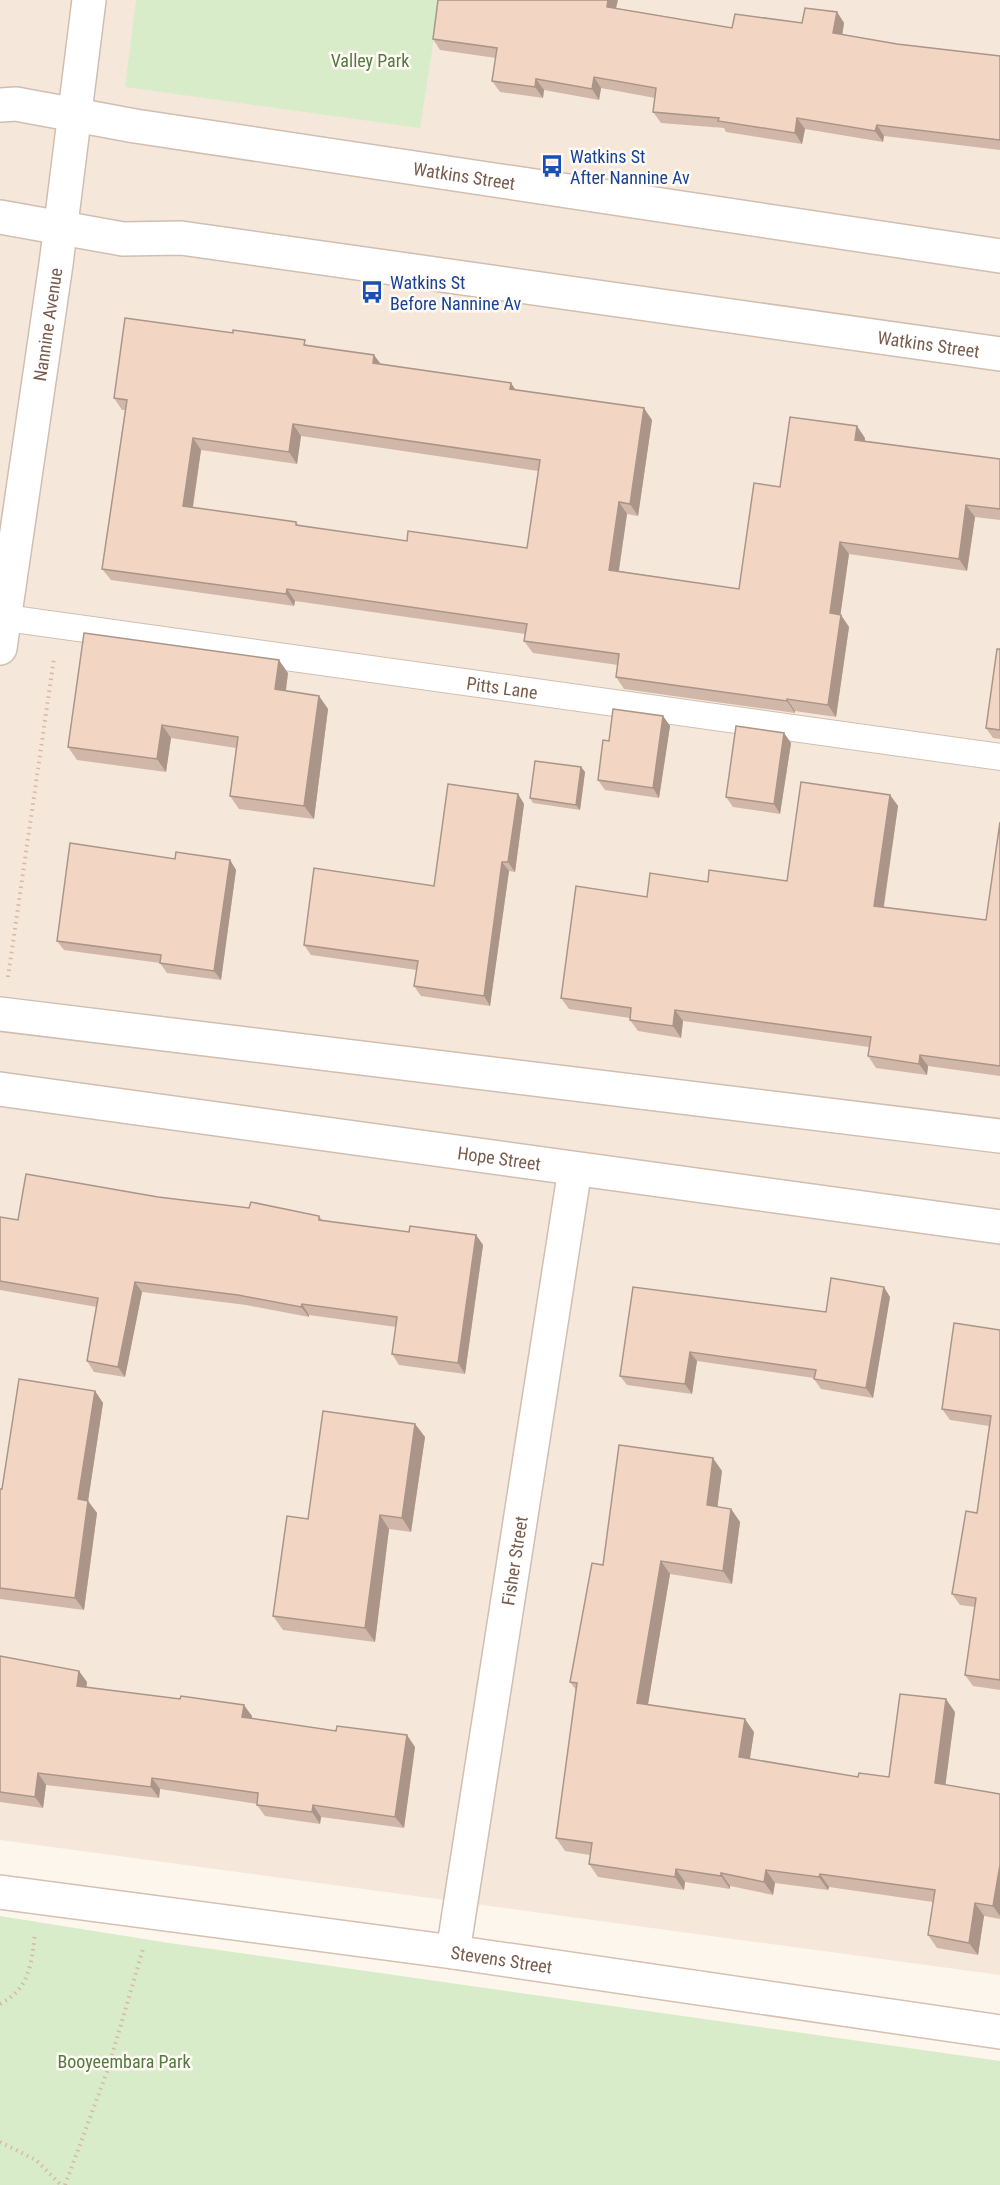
<svg xmlns="http://www.w3.org/2000/svg" width="1000" height="2185" font-family="'Roboto Condensed',sans-serif">
  <style>
    .residential { fill: #f5e8da }
    .green { fill: #d8ecc9 }
    .lines { fill: none; stroke-linecap: round; stroke-linejoin: round }
    .lane-casing { stroke: #d1beb0; stroke-width: 28 }
    .street-casing { stroke: #d1beb0; stroke-width: 36 }
    .secondary-casing { stroke: #d6c0b0; stroke-width: 36 }
    .path { stroke: #d9b8a5; stroke-width: 4; stroke-dasharray: 1.5 4.5; stroke-linecap: butt }
    .lane { stroke: #fff; stroke-width: 26 }
    .street { stroke: #fff; stroke-width: 33 }
    .secondary { stroke: #fff; stroke-width: 33 }
    .wall { fill: #d1b7a8; fill-rule: evenodd }
    .shaded-wall { fill: #aa9588 }
    .building { fill: #f3d5c3; stroke: #aa9588; stroke-width: 1.5; fill-rule: evenodd }
    .labels { text-anchor: middle; dominant-baseline: central; stroke-width: 5; stroke-linejoin: round; paint-order: stroke }
    .park-label { font-size: 18px; fill: #537a41; stroke: #fffaf3 }
    .transit-label { font-size: 18px; fill: #164399; stroke: #fffaf3; text-anchor: start }
    .street-label { font-size: 18px; fill: #7a5c4d; stroke: #fffaf3 }
  </style>
  <rect width="100%" height="100%" fill="#fdf6ec"/>
  <polygon class="residential" points="0,0 1000,0 1000,1975 0,1840"/>
  <g class="green">
    <polygon points="136,0 440,0 420,128 125,87"/>
    <polygon points="0,1916 169,1943 1000,2061 1000,2185 0,2185"/>
  </g>
  <g class="lines">
    <g class="lane-casing">
      <g id="lane">
        <path id="s1" d="M0 617 1000 757"/>
      </g>
    </g>
    <g class="street-casing">
      <g id="street">
        <path id="s2" d="M0 105 16 104 135 126 1000 256"/>
        <path id="s3" d="M0 217 123 239 181 238 1000 354"/>
        <path id="s4" d="M0 648 56 264 89 0"/>
        <polyline points="0,1014 1000,1136"/>
        <path id="s5" d="M0 1089 1000 1227"/>
        <path id="s6" d="M453 1952 575 1169"/>
      </g>
    </g>
    <g class="secondary-casing">
      <g id="secondary">
        <path id="s7" d="M0 1892 453 1952 1000 2032"/>
      </g>
    </g>
    <g class="path">
      <polyline points="8,977 54,658"/>
      <path d="M0 2004C30 1988 31 1965 35 1934"/>
      <polyline points="0,2142 36,2160 61,2185"/>
      <polyline points="65,2185 108,2069 143,1949"/>
    </g>
    <use href="#lane" class="lane"/>
    <use href="#street" class="street"/>
    <use href="#secondary" class="secondary"/>
  </g>
  <g class="wall">
    <polygon points="616,8 732,28 802,23 837,12 844,23 842,34 897,44 1000,56 1000,150 884,136 883,142 805,129 802,144 726,132 724,128 661,123 653,112 655,98 601,88 599,100 544,90 543,98 500,92 492,81 496,58 440,50 433,39"/>
    <path d="M233 333 309 345 381 365 516 390 652 420 638 516 627 514 619 571 739 589 780 487 865 438V441L1000 459V520L975 517 967 571 849 554 840 615 849 627 836 717 795 711V713L624 689 616 677 618 665 533 653 524 641 525 634 295 601 294 606 111 580 102 569 125 410H122L114 398ZM301 436 538 471 527 548 407 541 299 526 296 522 193 508 201 450 297 464Z"/>
    <polygon points="1000,649 1000,739 993,738 986,728"/>
    <polygon points="288,673 286,691 319,696 328,709 314,819 239,809 230,796 236,748 171,738 166,772 77,760 68,747"/>
    <polygon points="663,716 670,726 659,798 605,790 598,780 609,741"/>
    <polygon points="784,733 791,743 780,814 733,807 726,797"/>
    <polygon points="581,767 585,772 580,810 533,803 530,798"/>
    <polygon points="518,794 524,804 515,872 509,871 490,1006 421,996 414,986 417,970 311,955 304,945 434,886"/>
    <polygon points="890,795 898,806 884,907 986,920 1000,822 1000,1076 928,1066 927,1075 876,1068 868,1056 869,1047 683,1021 681,1038 638,1031 630,1020 630,1018 569,1009 561,998 647,897 708,882 787,881"/>
    <polygon points="175,859 230,860 236,870 221,980 167,973 160,963 64,950 57,941"/>
    <polygon points="158,1197 249,1208 319,1216 323,1221 409,1232 476,1235 483,1245 465,1374 399,1365 392,1354 396,1327 309,1315 309,1317 246,1305 142,1292 125,1377 94,1372 87,1361 97,1307 0,1290 0,1217 18,1220"/>
    <polygon points="633,1287 826,1312 890,1297 873,1398 821,1389 814,1379 814,1378 697,1361 692,1394 627,1385 620,1376"/>
    <polygon points="1000,1330 1000,1690 973,1686 965,1675 975,1607 960,1605 952,1594 977,1513 989,1426 950,1420 942,1409"/>
    <polygon points="95,1391 103,1403 88,1501 97,1513 84,1610 0,1599 0,1489 2,1489"/>
    <polygon points="415,1424 425,1437 411,1532 389,1529 375,1642 283,1630 273,1616 308,1519"/>
    <polygon points="722,1471 717,1507 731,1509 740,1522 732,1584 670,1574 648,1704 754,1732 750,1759 858,1777 889,1777 955,1712 945,1785 1000,1794 1000,1919 984,1916 978,1955 937,1948 928,1935 933,1902 829,1887 828,1890 775,1883 773,1895 730,1886 730,1889 685,1882 684,1890 598,1877 589,1864 590,1855 565,1851 556,1838 576,1690 570,1682 603,1565"/>
    <polygon points="0,1656 87,1682 86,1687 252,1716 252,1719 415,1747 404,1828 321,1817 320,1824 265,1816 257,1805 257,1804 160,1789 159,1798 46,1785 43,1808 0,1802"/>
  </g>
  <g class="shaded-wall">
    <polygon points="608,0 618,0 614,17 607,7"/>
    <polygon points="837,12 844,23 841,44 833,33"/>
    <polygon points="594,77 601,88 599,100 592,89"/>
    <polygon points="536,79 544,90 543,98 535,87"/>
    <polygon points="797,118 805,129 802,144 795,133"/>
    <polygon points="877,125 884,136 883,142 875,131"/>
    <polygon points="374,355 383,367 373,363"/>
    <polygon points="511,383 519,395 510,389"/>
    <polygon points="644,408 652,420 638,516 630,504"/>
    <polygon points="293,424 301,436 297,464 289,452"/>
    <polygon points="857,426 865,438 863,452 855,440"/>
    <polygon points="193,438 201,450 191,518 183,506"/>
    <polygon points="619,502 627,514 617,582 609,570"/>
    <polygon points="966,505 975,517 967,571 959,559"/>
    <polygon points="840,542 849,554 839,625 830,613"/>
    <polygon points="287,589 295,601 294,606 286,594"/>
    <polygon points="841,615 849,627 836,717 828,705"/>
    <polygon points="279,660 288,673 284,703 275,689"/>
    <polygon points="319,696 328,709 314,819 304,806"/>
    <polygon points="787,699 795,711 795,713 787,701"/>
    <polygon points="663,716 670,726 659,798 653,788"/>
    <polygon points="162,725 171,738 166,772 157,759"/>
    <polygon points="784,733 791,743 780,814 774,804"/>
    <polygon points="581,767 585,772 580,810 576,805"/>
    <polygon points="518,794 524,804 515,872 508,862"/>
    <polygon points="890,795 898,806 882,917 874,906"/>
    <polygon points="230,860 236,870 221,980 214,971"/>
    <polygon points="502,862 509,871 490,1006 484,996"/>
    <polygon points="675,1010 683,1021 681,1038 673,1026"/>
    <polygon points="920,1055 928,1066 927,1075 919,1064"/>
    <polygon points="476,1235 483,1245 465,1374 458,1363"/>
    <polygon points="135,1282 142,1292 125,1377 118,1367"/>
    <polygon points="884,1287 890,1297 873,1398 866,1388"/>
    <polygon points="302,1304 309,1315 309,1317 301,1307"/>
    <polygon points="690,1352 697,1361 692,1394 685,1384"/>
    <polygon points="95,1391 103,1403 88,1501 97,1513 84,1610 75,1598 78,1499"/>
    <polygon points="415,1424 425,1437 411,1532 402,1518"/>
    <polygon points="713,1458 722,1471 716,1518 707,1505"/>
    <polygon points="731,1509 740,1522 732,1584 723,1571"/>
    <polygon points="380,1515 389,1529 375,1642 365,1628"/>
    <polygon points="661,1561 670,1574 646,1716 637,1703"/>
    <polygon points="79,1671 87,1682 85,1698 77,1686"/>
    <polygon points="946,1699 955,1712 944,1796 935,1783"/>
    <polygon points="244,1705 252,1716 250,1729 242,1717"/>
    <polygon points="745,1719 754,1732 748,1770 739,1757"/>
    <polygon points="407,1735 415,1747 404,1828 395,1817"/>
    <polygon points="38,1773 46,1785 43,1808 35,1797"/>
    <polygon points="152,1778 160,1789 159,1798 151,1787"/>
    <polygon points="313,1805 321,1817 320,1824 312,1812"/>
    <polygon points="1000,1865 1000,1916 993,1906"/>
    <polygon points="676,1869 685,1882 684,1890 675,1877"/>
    <polygon points="766,1870 775,1883 773,1895 764,1882"/>
    <polygon points="721,1873 730,1886 730,1889 721,1876"/>
    <polygon points="820,1874 829,1887 828,1890 819,1877"/>
    <polygon points="975,1903 984,1916 978,1955 969,1943"/>
  </g>
  <g class="building">
    <polygon points="438,0 608,0 607,7 732,28 735,14 802,23 805,8 837,12 833,33 897,44 1000,56 1000,140 877,125 875,131 797,118 795,133 718,121 719,118 653,112 656,88 594,77 592,89 536,79 535,87 492,81 497,48 433,39"/>
    <path d="M125 318 233 333V330L305 340 304 345 374 355 373 363 511 383 510 389 644 408 630 504 619 502 609 570 739 589 754 483 780 487 790 417 857 426 855 440 1000 459V509L966 505 959 559 840 542 830 613 841 615 828 705 787 699V701L616 677 619 654 524 641 527 624 287 589 286 594 102 569 127 400 114 398ZM293 424 540 460 527 548 408 531 407 541 296 525V522L183 506 193 438 289 452Z"/>
    <polygon points="84,633 279,660 275,689 319,696 304,806 230,796 238,737 162,725 157,759 68,747"/>
    <polygon points="997,649 1000,649 1000,730 986,728"/>
    <polygon points="613,709 663,716 653,788 598,780 603,740 609,741"/>
    <polygon points="736,726 784,733 774,804 726,797"/>
    <polygon points="535,761 581,767 576,805 530,798"/>
    <polygon points="801,782 890,795 874,906 986,920 1000,822 1000,1066 920,1055 919,1064 868,1056 871,1037 675,1010 673,1026 630,1020 631,1008 561,998 576,886 647,897 650,873 708,882 709,870 787,881"/>
    <polygon points="448,784 518,794 508,862 502,862 484,996 414,986 418,961 304,945 314,868 434,886"/>
    <polygon points="70,843 175,859 176,852 230,860 214,971 160,963 161,955 57,941"/>
    <polygon points="26,1174 158,1197 249,1208 251,1202 319,1216 319,1220 409,1232 410,1226 476,1235 458,1363 392,1354 397,1317 302,1304 301,1307 238,1295 135,1282 118,1367 87,1361 98,1298 0,1281 0,1217 18,1220"/>
    <polygon points="831,1278 884,1287 866,1388 814,1379 816,1370 690,1352 685,1384 620,1376 633,1287 826,1312"/>
    <polygon points="954,1323 1000,1330 1000,1680 965,1675 976,1598 952,1594 966,1511 977,1513 991,1416 942,1409"/>
    <polygon points="19,1379 95,1391 78,1499 88,1501 75,1598 0,1588 0,1489 2,1489"/>
    <polygon points="323,1411 415,1424 402,1518 380,1515 365,1628 273,1616 287,1516 308,1519"/>
    <polygon points="619,1445 713,1458 707,1505 731,1509 723,1571 661,1561 637,1703 745,1719 739,1757 858,1777 859,1773 889,1777 900,1694 946,1699 935,1783 1000,1794 1000,1865 993,1906 975,1903 969,1943 928,1935 935,1890 820,1874 819,1877 766,1870 764,1882 721,1873 721,1876 676,1869 675,1877 589,1864 592,1843 556,1838 577,1683 570,1682 592,1563 603,1565"/>
    <polygon points="0,1656 79,1671 77,1686 180,1699 181,1696 244,1705 242,1717 336,1731 337,1726 407,1735 395,1817 313,1805 312,1812 257,1805 258,1793 152,1778 151,1787 38,1773 35,1797 0,1792"/>
  </g>
  <defs>
    <g id="bus-bare" transform="scale(1.8)"><path d="M-5-6H5V4H4V6H2V4H-2V6H-4V4H-5ZM-3.5-4V0h7V-4ZM-3.5 1.2v1.5H-2V1.2ZM2 1.2v1.5H3.5V1.2Z" fill="#1a4fb4" stroke="#fffaf3" stroke-width="2.5" paint-order="stroke"/></g>
  </defs>
  <g fill-rule="evenodd">
    <use href="#bus-bare" x="552" y="166"/>
    <use href="#bus-bare" x="372" y="292"/>
  </g>
  <g class="labels">
    <g class="park-label">
      <text x="370" y="60">Valley Park</text>
      <text x="124" y="2061">Booyeembara Park</text>
    </g>
    <g class="transit-label">
      <text x="570" y="156">Watkins St<tspan x="570" dy="21">After Nannine Av</tspan></text>
      <text x="390" y="282">Watkins St<tspan x="390" dy="21">Before Nannine Av</tspan></text>
    </g>
    <g class="street-label">
      <text stroke="none"><textPath href="#s2" startOffset="470">Watkins Street</textPath></text>
      <text stroke="none"><textPath href="#s4" startOffset="327">Nannine Avenue</textPath></text>
      <text stroke="none"><textPath href="#s3" startOffset="938">Watkins Street</textPath></text>
      <text stroke="none"><textPath href="#s1" startOffset="507">Pitts Lane</textPath></text>
      <text stroke="none"><textPath href="#s5" startOffset="504">Hope Street</textPath></text>
      <text stroke="none"><textPath href="#s6" startOffset="396">Fisher Street</textPath></text>
      <text stroke="none"><textPath href="#s7" startOffset="506">Stevens Street</textPath></text>
    </g>
  </g>
</svg>
